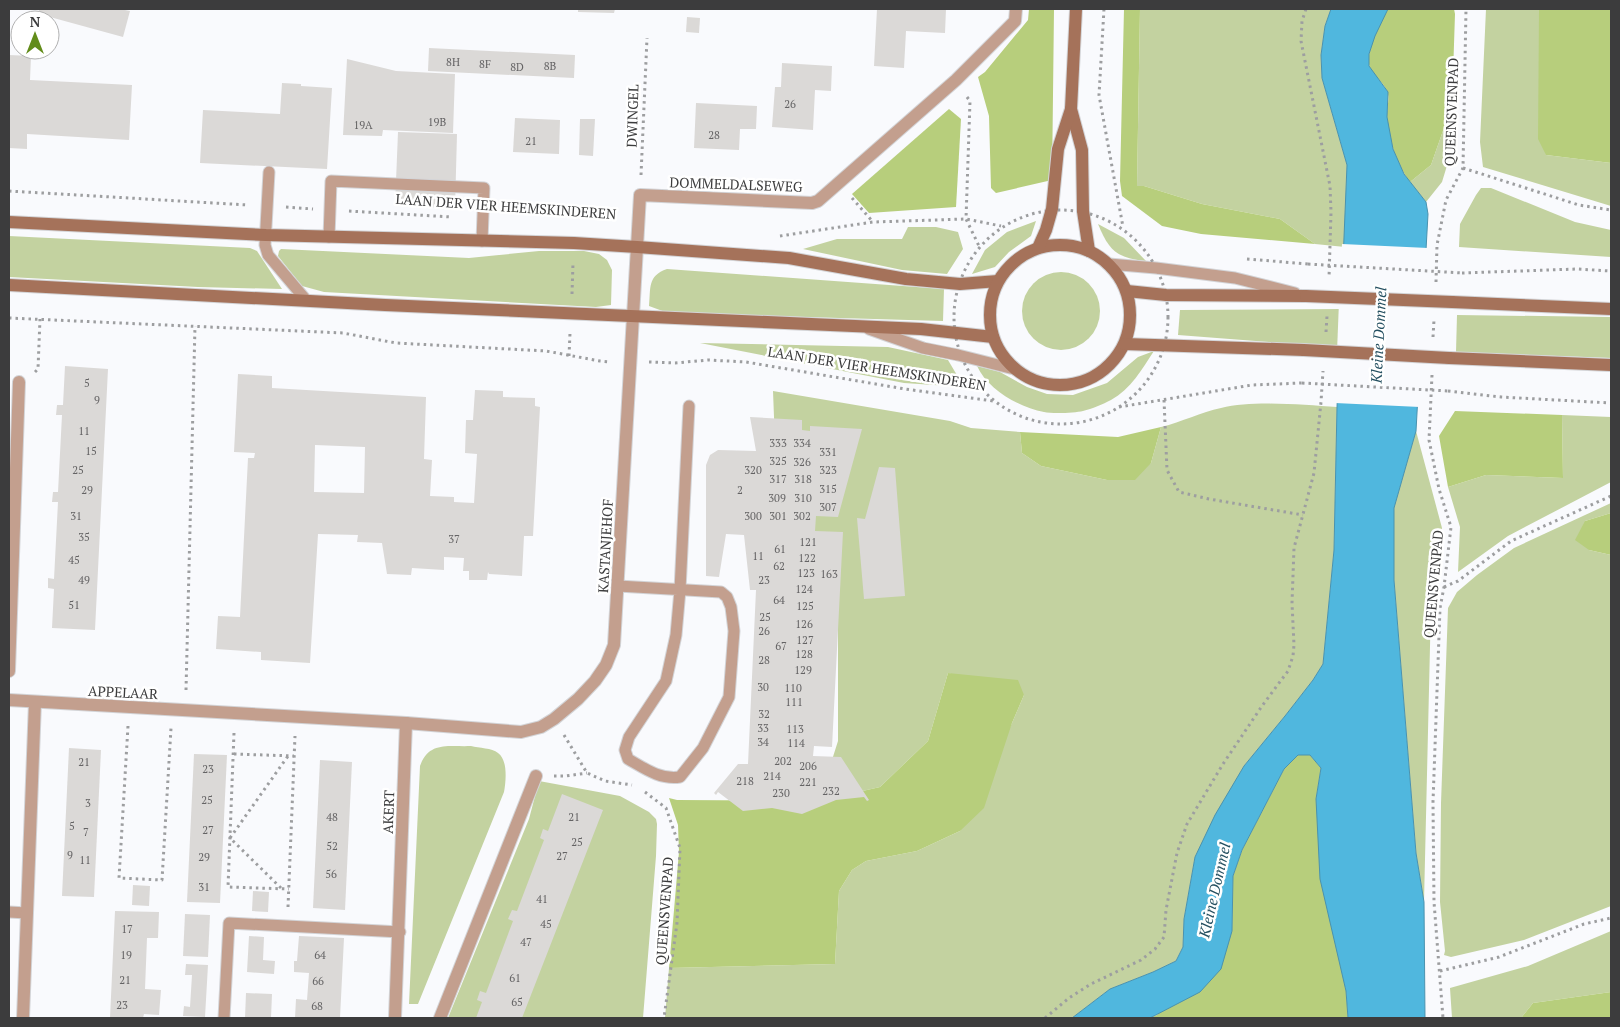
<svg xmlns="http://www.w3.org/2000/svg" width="1620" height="1027" font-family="'PT Serif',serif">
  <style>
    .green { fill: #c3d2a0 }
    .forest { fill: #b7ce7c }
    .water { fill: #50b7de; stroke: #4a92ae }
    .pier { fill: #f9fafd }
    .building { fill: #dbd9d7; fill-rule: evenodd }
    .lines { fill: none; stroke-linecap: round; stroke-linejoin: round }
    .lane-casing { stroke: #d3d4d7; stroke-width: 13 }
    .street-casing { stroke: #d3d4d7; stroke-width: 14 }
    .secondary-casing { stroke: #d3d4d7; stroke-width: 14 }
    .path { stroke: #9d9ea0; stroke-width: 3; stroke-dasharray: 2.5 4; stroke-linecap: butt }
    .lane { stroke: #c39f8e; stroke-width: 11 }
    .street { stroke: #c39f8e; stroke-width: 12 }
    .secondary { stroke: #a5725a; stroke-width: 12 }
    .secondary-bridge-casing { stroke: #d3d4d7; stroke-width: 14; stroke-linecap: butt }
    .path-bridge { stroke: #9d9ea0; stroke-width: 3; stroke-dasharray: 2.5 4; stroke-linecap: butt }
    .secondary-bridge { stroke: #a5725a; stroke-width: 12 }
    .labels { text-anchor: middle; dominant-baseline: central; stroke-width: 5; stroke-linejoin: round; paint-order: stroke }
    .number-label { font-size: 11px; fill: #646364 }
    .street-label { font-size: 14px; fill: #3c3c3d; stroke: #fff }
    .water-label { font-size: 15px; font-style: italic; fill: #255061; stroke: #fff }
  </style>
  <rect width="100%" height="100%" fill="#f9fafd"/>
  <g class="green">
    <polygon points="1140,9 1331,9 1325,26 1321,55 1322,78 1347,165 1345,247 1315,244 1280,219 1202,204 1144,186 1137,186"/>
    <polygon points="1486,9 1539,9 1539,48 1546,155 1611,163 1611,206 1483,167 1480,142"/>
    <polygon points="1452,105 1449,159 1442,182 1426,202 1410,182 1431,165"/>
    <polygon points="1481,188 1491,188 1575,222 1611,230 1611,257 1459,247 1460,224 1476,195"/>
    <polygon points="1036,221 1031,236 1009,252 995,267 972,274 985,250 1007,232"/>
    <path d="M1098 224 1124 238 1146 261C1117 258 1109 251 1098 224Z"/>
    <polygon points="908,227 936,227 958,232 963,249 947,274 902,270 803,249 837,239 902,239"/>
    <polygon points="9,236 250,248 257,251 282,289 198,287 9,277"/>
    <polygon points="281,249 469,258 539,251 584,251 599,254 607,260 612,270 611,305 596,307 324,292 302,286 278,256 279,251"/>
    <path d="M667 269 944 289 943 321 668 313 649 306C651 288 647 276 667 269Z"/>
    <circle cx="1061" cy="311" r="39"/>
    <polygon points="1341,309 1421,350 1293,344 1178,335 1180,310"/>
    <polygon points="1457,315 1611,317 1611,358 1456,352"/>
    <polygon points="700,343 888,347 948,360 964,387 904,383"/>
    <path d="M1154 351C1142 369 1131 389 1111 400 1103 404 1092 409 1083 411 1075 413 1052 414 1044 412 1019 407 988 390 977 366L1000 372 1027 387 1047 394 1073 395 1107 383 1138 357Z"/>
    <path d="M773 391 950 421 971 428 1020 432 1022 453 1041 466 1107 480 1151 463 1161 427C1182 422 1201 412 1221 408 1254 400 1302 405 1337 407L1334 550 1323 664 1313 680 1285 716 1244 766 1195 857 1184 919 1183 947 1176 961 1153 972 1110 989 1072 1018H665L669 968 835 964 839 891 852 870 866 861 917 851 960 831 1012 723 1024 695 948 673 928 741 880 787 819 801 838 741V534H811L775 443Z"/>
    <polygon points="1562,415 1611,417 1611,482 1508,536 1458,572 1460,527 1448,487 1486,475 1563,478"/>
    <polygon points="1416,431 1442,528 1431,604 1424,902 1416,853 1394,580 1394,507"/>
    <polygon points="1611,503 1611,513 1585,521 1589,550 1611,555 1611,906 1524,940 1451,957 1444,955 1445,951 1440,902 1441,803 1448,608 1457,592 1477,575 1514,548"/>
    <path d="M471 746C479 748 492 748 498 753 508 760 506 781 504 792L418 1004H409L420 766C429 741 448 747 471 746Z"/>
    <polygon points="539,781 620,796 649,812 656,819 657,824 656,856 643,1018 448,1018 529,819"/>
    <polygon points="1611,931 1611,992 1533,1003 1521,1018 1452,1018 1450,988 1528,966"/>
  </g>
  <g class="forest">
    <polygon points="1029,9 1054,9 1052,180 996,193 991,188 989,116 978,77 985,72 1028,20"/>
    <polygon points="1124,9 1140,9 1137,186 1144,186 1202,204 1280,219 1315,244 1201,234 1162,226 1122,196 1120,181"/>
    <path d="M1388 9H1454L1455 14 1452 105 1431 165 1410 182C1397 165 1387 136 1387 114 1387 108 1390 97 1387 91 1381 77 1366 74 1369 55 1371 40 1380 22 1388 9Z"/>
    <polygon points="1539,9 1611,9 1611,163 1546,155 1538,139"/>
    <polygon points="949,109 961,119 956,207 869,213 852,194"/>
    <polygon points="1455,411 1562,415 1563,478 1486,475 1448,487 1439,436"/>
    <polygon points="1161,427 1151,463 1135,480 1107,480 1041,466 1022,453 1020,432 1118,437"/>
    <polygon points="1611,513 1611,555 1589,550 1575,540 1585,521"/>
    <polygon points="948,673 1018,680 1024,695 1012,723 984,808 960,831 917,851 866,861 852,870 839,891 835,964 669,968 679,852 678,825 669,798 677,800 819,801 880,787 928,741"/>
    <polygon points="1298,755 1310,755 1321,768 1316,799 1346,991 1348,1018 1150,1018 1157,1015 1232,931 1233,876 1242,850 1284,769"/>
    <polygon points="1611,992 1611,1018 1521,1018 1533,1003"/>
  </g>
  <polygon class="water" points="1331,9 1388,9 1375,36 1369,54 1369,66 1388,92 1387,117 1393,149 1404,174 1426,202 1428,214 1416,431 1394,508 1394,580 1416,853 1424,902 1425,1018 1348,1018 1346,991 1320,879 1316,799 1321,768 1310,755 1298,755 1284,769 1242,850 1233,876 1232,931 1221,969 1200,992 1150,1018 1072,1018 1110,989 1153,972 1176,961 1183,947 1184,919 1195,857 1215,815 1244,766 1285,716 1313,680 1323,664 1334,550 1337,407 1347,165 1322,78 1321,55 1325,26"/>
  <polygon class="pier" points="1342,244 1428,248 1420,407 1335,403 1340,276"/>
  <g class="building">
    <polygon points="39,9 120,9 130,11 123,37 39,14"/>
    <polygon points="578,9 615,9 614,13 578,12"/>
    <polygon points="877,9 946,9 945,33 906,31 904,68 874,66"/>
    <polygon points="687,17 700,18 699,33 686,32"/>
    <polygon points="429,48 575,55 574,78 428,71"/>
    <polygon points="9,55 31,56 30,80 132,85 129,140 27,134 27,149 9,148"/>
    <polygon points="347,59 396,71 455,74 453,133 383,130 382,136 343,135"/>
    <polygon points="782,63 832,66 831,91 815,90 813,130 772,127 775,87 781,87"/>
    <polygon points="282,83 301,84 301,86 332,88 327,169 200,163 203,110 280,114"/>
    <polygon points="696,103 757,106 756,129 740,129 739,150 694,148"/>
    <polygon points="515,118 560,120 559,154 513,152"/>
    <polygon points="580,119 595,119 593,156 579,155"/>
    <polygon points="398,132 457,134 455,208 395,206"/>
    <polygon points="65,366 108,369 95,630 52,628 54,589 48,588 48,578 54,579 58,502 52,502 53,492 58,492 62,415 56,415 57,405 63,405"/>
    <path d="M238 374 272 376V388L426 397 424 459 432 460 430 496 454 497V502L474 503 477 454 465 453 466 420H473L475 390 503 391V397L535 398V406L540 407 533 536H524L522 576 489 574 488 572 487 580H469V571H463L464 558 444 557V570L412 568 411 575 387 574 382 543 357 542 358 535 318 534 310 663 261 660V652L216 649 218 616 240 617 248 458H254L255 453 234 452ZM315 445 365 447 364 493 314 492Z"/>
    <polygon points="750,417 802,420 802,430 810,431 810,426 862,429 838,517 816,516 815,531 843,532 832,747 814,746 813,756 841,757 869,800 867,801 864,797 836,800 802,814 772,808 743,811 718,792 716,795 714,793 738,764 748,764 756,590 750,590 744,535 726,534 719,577 706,576 706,465 710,455 718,450 756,451"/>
    <polygon points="879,467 895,468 905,596 864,599 857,518 865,519"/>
    <polygon points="69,748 101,750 94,897 62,896"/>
    <polygon points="194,754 227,755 220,903 187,902"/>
    <polygon points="320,760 352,762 345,910 313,908"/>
    <polygon points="562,794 603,810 522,1018 476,1018 482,1002 477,1000 480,991 486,993 513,921 508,919 512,910 517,911 544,840 540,838 543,829 548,831"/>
    <polygon points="133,885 150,886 149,906 132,905"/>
    <polygon points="253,891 269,892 268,912 252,911"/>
    <polygon points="115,911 159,912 158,938 147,938 145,989 161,990 159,1015 144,1014 143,1018 110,1018"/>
    <polygon points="185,914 210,915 208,957 183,956"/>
    <polygon points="249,936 264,937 263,960 275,961 274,974 247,972"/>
    <polygon points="299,936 344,938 340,1018 295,1018 296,999 307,1000 308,987 309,973 294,972 294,961 297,961"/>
    <polygon points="186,964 208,965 205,1017 183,1016 184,1006 190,1007 192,975 185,975"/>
    <polygon points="246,993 272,994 271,1018 245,1018"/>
  </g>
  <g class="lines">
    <g class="lane-casing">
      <g id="lane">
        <polyline points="269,172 265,245 268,255 306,300"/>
        <polyline points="329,237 331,181 484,188 482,241"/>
        <polyline points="1109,264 1156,268 1235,278 1295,293"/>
        <polyline points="869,329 923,348 958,355 1014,369"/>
        <path d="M618 586 721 592 727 597 731 607 734 631 729 697 703 748 680 777C660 780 644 768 628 759L625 750 629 737 666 681 676 635 680 590 689 406"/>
        <polyline points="9,912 27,913"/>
        <polyline points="224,1018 229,923 400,932"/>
      </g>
    </g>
    <g class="street-casing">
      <g id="street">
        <polyline points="9,671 19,382"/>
        <polyline points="9,700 406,723 521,732 541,727 554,719 578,699 595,681 606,665 614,645 640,195 812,203 818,201 956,80 1015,21 1016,9"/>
        <polyline points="23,1018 35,702"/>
        <polyline points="395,1018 406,723"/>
        <polyline points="440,1018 536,776"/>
      </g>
    </g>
    <g class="secondary-casing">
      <g id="secondary">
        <polyline points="1071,109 1082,150 1083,211 1089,251"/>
        <polyline points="9,222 266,235 574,243 637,247 789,258 906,279 960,284 998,281"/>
        <circle cx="1060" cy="315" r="70"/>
        <polyline points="1038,248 1046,230 1052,209 1058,149 1071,109 1076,9"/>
        <polyline points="9,285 385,305 921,329 993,337"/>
        <polyline points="1127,291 1166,295 1306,296"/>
        <polyline points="1452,302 1611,309"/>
        <polyline points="1125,344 1304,350"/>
        <polyline points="1449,358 1611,365"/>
      </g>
    </g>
    <g class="path">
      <polyline points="1104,9 1099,95 1123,227"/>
      <polyline points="1306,9 1302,21 1301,41 1330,186 1331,212 1329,278"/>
      <polyline points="967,97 970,101 966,219 979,246"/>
      <polyline points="1463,168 1579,205 1611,210"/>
      <polyline points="641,175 647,38"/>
      <polyline points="9,191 248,205"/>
      <polyline points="852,198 873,222"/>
      <polyline points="286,207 313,209"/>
      <circle cx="1061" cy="317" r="107"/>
      <polyline points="349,211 452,217"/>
      <polyline points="780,236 873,222 966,219 1001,226"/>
      <polyline points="1247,259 1308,264"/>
      <polyline points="1462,273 1577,269 1611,271"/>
      <polyline points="1436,282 1437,245 1446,200 1463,168 1466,9"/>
      <polyline points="572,294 573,263"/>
      <polyline points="9,318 343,333 396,343 546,351 600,361 611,362"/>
      <polyline points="1326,332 1327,316"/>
      <polyline points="1433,337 1434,320"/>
      <polyline points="569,356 570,333"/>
      <polyline points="649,362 675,363 708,360 746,362 905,389 993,401"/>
      <polyline points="35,372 38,369 40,319"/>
      <polyline points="1432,375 1429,440 1439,489 1451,527 1444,587 1440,608 1433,802 1434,902 1443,1018"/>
      <polyline points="1448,391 1501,397 1611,403"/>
      <polyline points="1164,400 1167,470 1179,492 1209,499 1303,515"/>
      <polyline points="1119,407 1252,385 1302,383"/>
      <polyline points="1444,587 1458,581 1511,541 1611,496"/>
      <polyline points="186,690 195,326"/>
      <polyline points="128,726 119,878 162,880 171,728"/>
      <polyline points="234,733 228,887 289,889"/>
      <polyline points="564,735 587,773 605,781 632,785"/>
      <polyline points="234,754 294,756"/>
      <polyline points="554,776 566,776 587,773"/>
      <polyline points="645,792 666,808 680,848 677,923 664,1018"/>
      <polyline points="281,888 230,838 288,756"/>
      <polyline points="288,907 295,736"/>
      <polyline points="1440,971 1499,957 1584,924 1611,918"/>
      <polyline points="1045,1018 1069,998 1091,984 1141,960 1155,949 1164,937 1166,910 1177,853 1187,824 1223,764 1262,706 1288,671 1293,656 1294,645 1292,603 1294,548 1314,473 1321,402 1323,371"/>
    </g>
    <use href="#lane" class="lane"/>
    <use href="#street" class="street"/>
    <use href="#secondary" class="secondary"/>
    <g class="secondary-bridge-casing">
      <g id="secondary-bridge">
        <polyline points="1306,296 1452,302"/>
        <polyline points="1304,350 1449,358"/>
      </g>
    </g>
    <g class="path-bridge">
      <polyline points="1308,264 1462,273"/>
      <polyline points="1302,383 1448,391"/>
    </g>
    <use href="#secondary-bridge" class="secondary-bridge"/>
  </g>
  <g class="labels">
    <g class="number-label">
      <text x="453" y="62">8H</text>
      <text x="485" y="64">8F</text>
      <text x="550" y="66">8B</text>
      <text x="517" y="67">8D</text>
      <text x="790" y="104">26</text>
      <text x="437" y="122">19B</text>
      <text x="363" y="125">19A</text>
      <text x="714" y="135">28</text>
      <text x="531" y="141">21</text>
      <text x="87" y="383">5</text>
      <text x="97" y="400">9</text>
      <text x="84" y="431">11</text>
      <text x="778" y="443">333</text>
      <text x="802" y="443">334</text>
      <text x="91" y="451">15</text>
      <text x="828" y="452">331</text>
      <text x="778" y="461">325</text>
      <text x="802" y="462">326</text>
      <text x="78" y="470">25</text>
      <text x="753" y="470">320</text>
      <text x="828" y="470">323</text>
      <text x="778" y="479">317</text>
      <text x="803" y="479">318</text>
      <text x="828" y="489">315</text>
      <text x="87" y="490">29</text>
      <text x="740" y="490">2</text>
      <text x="777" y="498">309</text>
      <text x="803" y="498">310</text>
      <text x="828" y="507">307</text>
      <text x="76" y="516">31</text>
      <text x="753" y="516">300</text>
      <text x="778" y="516">301</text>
      <text x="802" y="516">302</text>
      <text x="84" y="537">35</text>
      <text x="454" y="539">37</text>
      <text x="808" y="542">121</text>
      <text x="780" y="549">61</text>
      <text x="758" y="556">11</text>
      <text x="807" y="558">122</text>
      <text x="74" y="560">45</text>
      <text x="779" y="566">62</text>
      <text x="806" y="573">123</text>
      <text x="829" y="574">163</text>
      <text x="84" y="580">49</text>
      <text x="764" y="580">23</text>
      <text x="804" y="589">124</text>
      <text x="779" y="600">64</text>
      <text x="74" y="605">51</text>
      <text x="805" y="606">125</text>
      <text x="765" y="617">25</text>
      <text x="804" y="624">126</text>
      <text x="764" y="631">26</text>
      <text x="805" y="640">127</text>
      <text x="781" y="646">67</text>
      <text x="804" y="654">128</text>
      <text x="764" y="660">28</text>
      <text x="803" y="670">129</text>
      <text x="763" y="687">30</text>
      <text x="793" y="688">110</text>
      <text x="794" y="702">111</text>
      <text x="764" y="714">32</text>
      <text x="763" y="728">33</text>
      <text x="795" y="729">113</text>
      <text x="763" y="742">34</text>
      <text x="796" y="743">114</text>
      <text x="783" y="761">202</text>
      <text x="84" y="762">21</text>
      <text x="808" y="766">206</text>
      <text x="208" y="769">23</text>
      <text x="772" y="776">214</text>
      <text x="745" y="781">218</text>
      <text x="808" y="782">221</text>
      <text x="831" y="791">232</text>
      <text x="781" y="793">230</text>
      <text x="207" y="800">25</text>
      <text x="88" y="803">3</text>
      <text x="332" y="817">48</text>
      <text x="574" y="817">21</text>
      <text x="72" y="826">5</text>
      <text x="208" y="830">27</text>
      <text x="86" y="832">7</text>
      <text x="577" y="842">25</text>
      <text x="332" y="846">52</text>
      <text x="70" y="855">9</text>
      <text x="562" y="856">27</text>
      <text x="204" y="857">29</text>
      <text x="85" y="860">11</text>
      <text x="331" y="874">56</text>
      <text x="204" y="887">31</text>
      <text x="542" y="899">41</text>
      <text x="546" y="924">45</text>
      <text x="127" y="929">17</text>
      <text x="526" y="942">47</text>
      <text x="126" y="955">19</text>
      <text x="320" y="955">64</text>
      <text x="515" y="978">61</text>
      <text x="125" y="980">21</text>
      <text x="318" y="981">66</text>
      <text x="517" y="1002">65</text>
      <text x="122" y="1005">23</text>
      <text x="317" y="1006">68</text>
    </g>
    <g class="street-label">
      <text transform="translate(1451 112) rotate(-88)">QUEENSVENPAD</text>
      <text transform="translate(632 116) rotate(-88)">DWINGEL</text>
      <text transform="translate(736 184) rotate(2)">DOMMELDALSEWEG</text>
      <text transform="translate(506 206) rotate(4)">LAAN DER VIER HEEMSKINDEREN</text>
      <text transform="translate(877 368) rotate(9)">LAAN DER VIER HEEMSKINDEREN</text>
      <text transform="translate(605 546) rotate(-87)">KASTANJEHOF</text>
      <text transform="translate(1433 584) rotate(-85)">QUEENSVENPAD</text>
      <text transform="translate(123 692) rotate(3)">APPELAAR</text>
      <text transform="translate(388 812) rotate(-88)">AKERT</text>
      <text transform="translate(664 911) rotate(-86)">QUEENSVENPAD</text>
    </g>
    <g class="water-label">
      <text transform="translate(1378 335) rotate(-87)">Kleine Dommel</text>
      <text transform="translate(1214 890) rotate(-77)">Kleine Dommel</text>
    </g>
  </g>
  <rect width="1620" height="1027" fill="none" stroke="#3c3c3d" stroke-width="20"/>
  <g transform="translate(35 35)"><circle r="24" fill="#ffffff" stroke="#b1b1b1"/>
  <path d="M0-4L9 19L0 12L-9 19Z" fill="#628c1a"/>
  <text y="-8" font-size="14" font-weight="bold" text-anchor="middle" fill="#3c3c3d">N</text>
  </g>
</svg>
